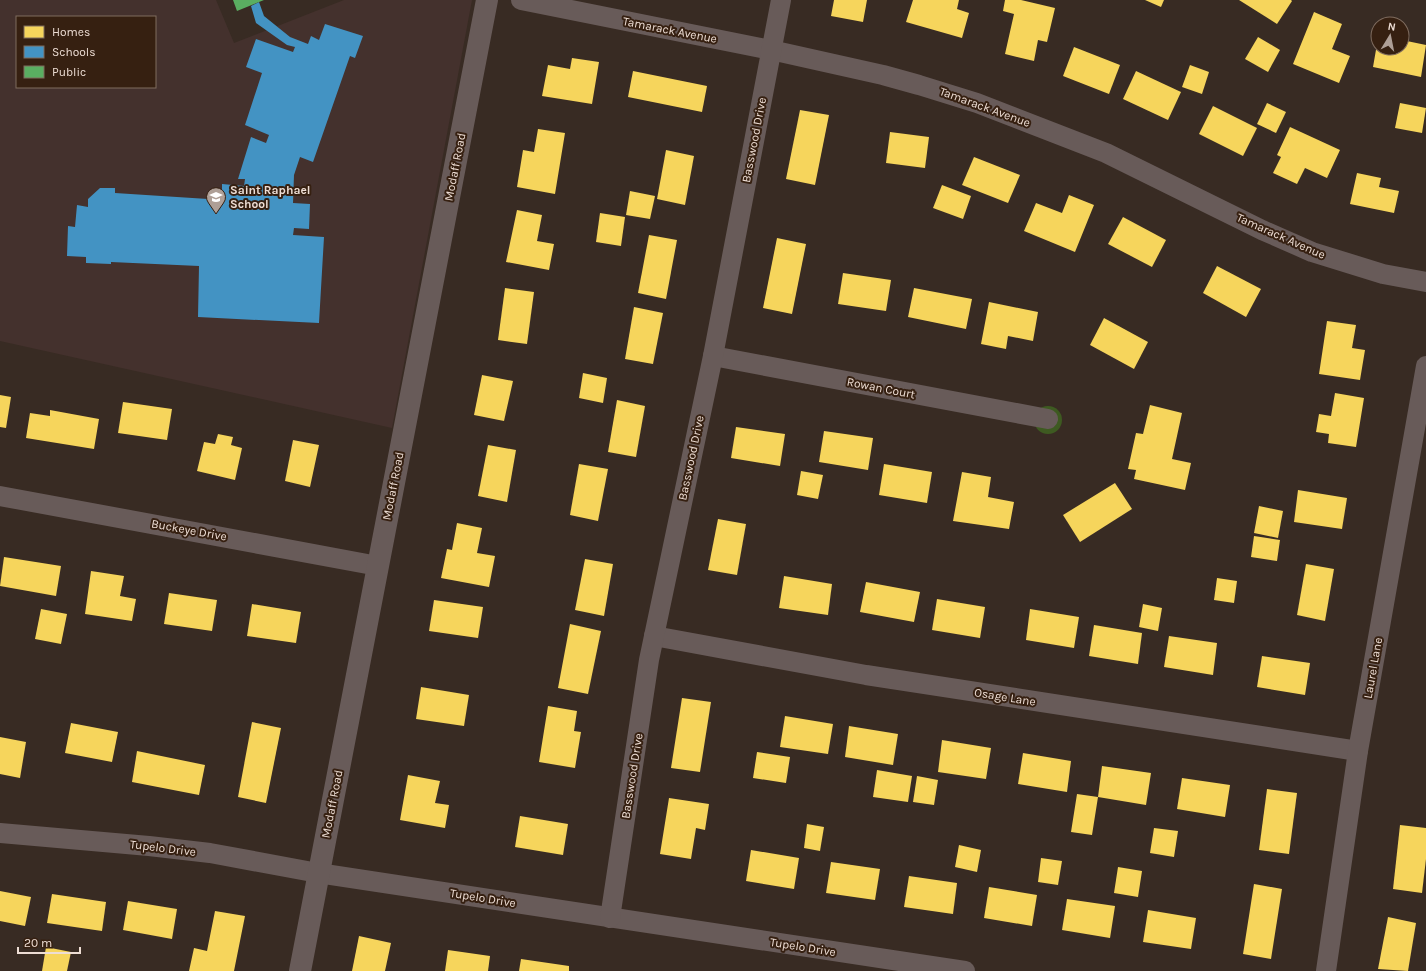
<svg xmlns="http://www.w3.org/2000/svg" width="1426" height="971" font-family="Karla,sans-serif">
  <style>
    .education { fill: #44312d; fill-rule: evenodd }
    .green { fill: #3e5a21 }
    .homes { fill: #f6d55c }
    .schools { fill: #4393c3 }
    .public { fill: #5aae61 }
    .lines { fill: none; stroke-linecap: round; stroke-linejoin: round }
    .minor { stroke: #685b59; stroke-width: 20 }
    .tertiary { stroke: #685b59; stroke-width: 22 }
    .labels { text-anchor: middle; dominant-baseline: central; stroke-width: 4; stroke-linejoin: round; paint-order: stroke }
    .street-label { font-size: 12px; fill: #edddd4; stroke: #362011 }
    .poi-label { font-size: 12px; font-weight: bold; fill: #edddd4; stroke: #362011; text-anchor: start }
  </style>
  <rect width="100%" height="100%" fill="#382b23"/>
  <path class="education" d="M0 0H216L234 43 344 0H472L392 428 0 341ZM17 17H155V87H17Z"/>
  <circle class="green" cx="1048" cy="420" r="14"/>
  <g class="homes">
    <polygon points="834,0 867,0 863,22 831,16"/>
    <polygon points="913,0 959,0 957,9 969,13 962,38 906,22"/>
    <polygon points="1005,0 1021,0 1055,8 1047,42 1038,40 1034,61 1005,54 1014,14 1003,11"/>
    <polygon points="1145,0 1164,0 1161,7"/>
    <polygon points="1239,0 1291,0 1292,1 1277,24"/>
    <polygon points="1314,12 1342,24 1332,49 1350,56 1339,83 1293,64"/>
    <polygon points="1258,37 1280,50 1268,72 1245,59"/>
    <polygon points="1402,40 1426,45 1421,77 1373,67 1377,44 1378,48 1402,48"/>
    <polygon points="1074,47 1120,65 1109,94 1063,76"/>
    <polygon points="572,58 599,62 592,104 542,96 548,65 570,69"/>
    <polygon points="1190,65 1209,72 1202,94 1182,87"/>
    <polygon points="633,71 707,86 702,112 628,97"/>
    <polygon points="1136,71 1181,92 1168,120 1123,99"/>
    <polygon points="1267,103 1286,112 1276,133 1257,124"/>
    <polygon points="1400,103 1426,108 1422,133 1395,128"/>
    <polygon points="1213,106 1257,128 1243,156 1199,134"/>
    <polygon points="800,110 829,115 815,185 786,179"/>
    <polygon points="1290,127 1340,150 1327,178 1305,168 1297,184 1273,173 1281,157 1277,155"/>
    <polygon points="538,129 565,133 555,194 517,187 523,150 534,152"/>
    <polygon points="890,132 929,137 925,168 886,163"/>
    <polygon points="666,150 694,156 685,205 657,199"/>
    <polygon points="974,157 1020,175 1008,203 962,185"/>
    <polygon points="1357,173 1381,178 1379,187 1399,191 1394,213 1350,204"/>
    <polygon points="942,185 971,196 963,219 933,208"/>
    <polygon points="630,191 655,196 650,219 626,215"/>
    <polygon points="1069,195 1094,205 1075,252 1024,231 1036,203 1062,213"/>
    <polygon points="517,210 542,215 537,241 554,244 549,270 506,262"/>
    <polygon points="600,213 625,217 621,246 596,242"/>
    <polygon points="1123,217 1166,240 1152,267 1108,244"/>
    <polygon points="649,235 677,240 666,299 638,293"/>
    <polygon points="777,238 806,244 792,314 763,308"/>
    <polygon points="1217,266 1261,289 1246,317 1203,293"/>
    <polygon points="843,273 891,280 886,311 838,304"/>
    <polygon points="505,288 534,292 527,344 498,340"/>
    <polygon points="914,288 972,299 966,329 908,317"/>
    <polygon points="989,302 1038,312 1033,341 1008,336 1006,349 981,344"/>
    <polygon points="634,307 663,313 653,364 625,359"/>
    <polygon points="1104,318 1148,342 1134,369 1090,345"/>
    <polygon points="1327,321 1356,325 1352,348 1365,350 1360,380 1319,374"/>
    <polygon points="583,373 607,378 603,403 579,398"/>
    <polygon points="482,375 513,381 504,421 474,415"/>
    <polygon points="1335,393 1364,398 1356,447 1328,443 1329,434 1316,432 1319,414 1331,416"/>
    <polygon points="0,395 11,397 6,428 0,427"/>
    <polygon points="617,400 645,406 636,457 608,452"/>
    <polygon points="123,402 172,409 167,440 118,433"/>
    <polygon points="1150,405 1182,413 1172,459 1191,463 1185,490 1134,479 1136,470 1128,469 1136,433 1143,434"/>
    <polygon points="50,410 99,419 94,449 26,438 30,413 50,416"/>
    <polygon points="736,427 785,434 780,466 731,458"/>
    <polygon points="824,431 873,438 868,470 819,462"/>
    <polygon points="218,434 233,437 231,445 242,448 235,480 197,471 204,442 215,444"/>
    <polygon points="293,440 319,445 310,487 285,481"/>
    <polygon points="488,445 516,450 507,502 478,496"/>
    <polygon points="579,464 608,469 598,521 570,515"/>
    <polygon points="884,464 932,472 927,503 879,495"/>
    <polygon points="801,471 823,475 818,499 797,495"/>
    <polygon points="962,472 991,477 988,497 1014,502 1009,529 953,521"/>
    <polygon points="1115,483 1132,509 1080,542 1063,515"/>
    <polygon points="1298,490 1347,498 1342,529 1294,522"/>
    <polygon points="1259,506 1283,511 1278,538 1254,533"/>
    <polygon points="718,519 746,524 737,575 708,570"/>
    <polygon points="457,523 482,528 477,553 495,556 489,587 441,578 447,549 452,550"/>
    <polygon points="1254,536 1280,540 1277,561 1251,557"/>
    <polygon points="4,557 61,566 56,596 0,586"/>
    <polygon points="585,559 613,564 604,616 575,610"/>
    <polygon points="1306,564 1334,569 1325,621 1297,615"/>
    <polygon points="91,571 124,576 120,596 136,599 132,621 85,614"/>
    <polygon points="784,576 832,584 828,615 779,608"/>
    <polygon points="1217,578 1237,581 1234,603 1214,600"/>
    <polygon points="866,582 920,592 914,622 860,612"/>
    <polygon points="169,593 217,600 212,631 164,624"/>
    <polygon points="937,599 985,607 980,638 932,630"/>
    <polygon points="434,600 483,607 478,638 429,631"/>
    <polygon points="252,604 301,612 296,643 247,636"/>
    <polygon points="1143,604 1162,608 1158,631 1139,627"/>
    <polygon points="41,609 67,614 61,644 35,639"/>
    <polygon points="1030,609 1079,617 1074,648 1026,640"/>
    <polygon points="570,624 601,631 588,694 558,688"/>
    <polygon points="1094,625 1142,633 1138,664 1089,656"/>
    <polygon points="1169,636 1217,643 1213,675 1164,667"/>
    <polygon points="1262,656 1310,663 1305,695 1257,687"/>
    <polygon points="421,687 469,695 464,726 416,719"/>
    <polygon points="682,698 711,702 700,772 671,768"/>
    <polygon points="548,706 577,711 574,731 581,732 575,768 539,762"/>
    <polygon points="785,716 833,724 828,754 780,747"/>
    <polygon points="252,722 281,728 266,803 238,797"/>
    <polygon points="71,723 118,732 112,762 65,753"/>
    <polygon points="849,726 898,734 893,765 845,757"/>
    <polygon points="0,737 26,742 20,778 0,774"/>
    <polygon points="942,740 991,748 986,779 938,772"/>
    <polygon points="137,751 205,765 199,795 132,782"/>
    <polygon points="757,752 790,757 786,783 753,778"/>
    <polygon points="1023,753 1071,761 1067,792 1018,784"/>
    <polygon points="1102,766 1151,773 1146,805 1098,797 1092,835 1071,832 1077,794 1098,797"/>
    <polygon points="877,770 912,776 908,802 873,797"/>
    <polygon points="408,775 440,781 435,803 449,805 445,828 400,820"/>
    <polygon points="917,776 938,780 934,805 913,802"/>
    <polygon points="1182,778 1230,785 1225,817 1177,809"/>
    <polygon points="1267,789 1297,793 1289,854 1259,850"/>
    <polygon points="669,798 709,804 705,830 696,828 691,859 660,854"/>
    <polygon points="520,816 568,824 563,855 515,847"/>
    <polygon points="807,824 824,827 820,851 804,848"/>
    <polygon points="1400,825 1426,828 1426,859 1422,893 1393,889"/>
    <polygon points="1154,828 1178,831 1174,857 1150,853"/>
    <polygon points="959,845 981,850 977,872 955,867"/>
    <polygon points="751,850 799,858 794,889 746,881"/>
    <polygon points="1041,858 1062,861 1058,885 1038,882"/>
    <polygon points="831,862 880,869 875,900 826,893"/>
    <polygon points="1118,867 1142,871 1138,897 1114,893"/>
    <polygon points="909,876 957,883 953,914 904,907"/>
    <polygon points="1254,884 1282,889 1271,959 1243,954"/>
    <polygon points="989,887 1037,895 1032,926 984,918"/>
    <polygon points="0,891 31,897 25,926 0,921"/>
    <polygon points="52,894 106,902 102,931 47,923"/>
    <polygon points="1067,899 1115,906 1110,938 1062,930"/>
    <polygon points="128,901 177,909 172,939 123,930"/>
    <polygon points="1148,910 1196,918 1191,949 1143,942"/>
    <polygon points="215,911 245,916 234,971 189,971 194,948 207,951"/>
    <polygon points="1388,917 1416,923 1408,971 1378,969"/>
    <polygon points="359,936 391,943 385,971 352,971"/>
    <polygon points="46,947 71,952 67,971 42,971"/>
    <polygon points="448,950 490,956 488,971 445,971"/>
    <polygon points="521,959 569,966 569,971 519,971"/>
  </g>
  <polygon class="schools" points="259,2 264,16 290,37 308,44 311,36 319,40 325,24 363,36 355,58 350,56 313,162 300,157 294,175 293,203 310,204 309,229 294,228 293,235 324,237 319,323 198,317 199,266 111,262 111,264 86,263 86,257 67,256 68,226 75,227 77,205 88,207 88,199 100,188 115,188 115,193 208,199 208,191 222,192 222,184 244,186 245,179 238,179 251,137 266,143 269,135 245,125 262,73 246,67 256,39 293,52 295,47 287,45 256,23 251,6"/>
  <polygon class="public" points="233,0 264,0 237,11"/>
  <g class="lines">
    <g class="minor">
      <polyline points="521,0 771,50 883,75 919,85 977,103 1106,153 1262,230 1312,252 1383,274 1426,282"/>
      <polyline points="713,356 1048,419"/>
      <polyline points="0,496 378,566"/>
      <polyline points="654,636 866,675 1358,751"/>
      <polyline points="0,833 149,846 210,853 318,873 965,971"/>
      <polyline points="610,918 649,660 713,356 781,0"/>
      <polyline points="1326,971 1358,751 1426,366"/>
    </g>
    <polyline class="tertiary" points="300,971 487,0"/>
  </g>
  <defs>
    <g id="school-pin" transform="scale(1)"><path d="M0 17L-7.5 6A9.5 9.5 0 1 1 7.5 6Z" fill="#ae9f96" stroke="#362011"/><path d="M0-5L7-2L0 1L-7-2ZM-4 1L0 2.5L4 1V4Q0 6-4 4Z" fill="#fff"/></g>
  </defs>
  <g fill-rule="evenodd">
    <use href="#school-pin" x="216" y="197"/>
  </g>
  <g class="labels">
    <g class="street-label">
      <text transform="translate(670 30) rotate(11)">Tamarack Avenue</text>
      <text transform="translate(985 107) rotate(20)">Tamarack Avenue</text>
      <text transform="translate(754 140) rotate(-79)">Basswood Drive</text>
      <text transform="translate(455 167) rotate(-79)">Modaff Road</text>
      <text transform="translate(1281 236) rotate(24)">Tamarack Avenue</text>
      <text transform="translate(881 388) rotate(11)">Rowan Court</text>
      <text transform="translate(691 458) rotate(-78)">Basswood Drive</text>
      <text transform="translate(393 486) rotate(-79)">Modaff Road</text>
      <text transform="translate(189 530) rotate(10)">Buckeye Drive</text>
      <text transform="translate(1373 668) rotate(-80)">Laurel Lane</text>
      <text transform="translate(1005 697) rotate(9)">Osage Lane</text>
      <text transform="translate(632 776) rotate(-81)">Basswood Drive</text>
      <text transform="translate(332 804) rotate(-79)">Modaff Road</text>
      <text transform="translate(163 848) rotate(7)">Tupelo Drive</text>
      <text transform="translate(483 898) rotate(9)">Tupelo Drive</text>
      <text transform="translate(803 947) rotate(9)">Tupelo Drive</text>
    </g>
    <g class="poi-label">
      <text x="230" y="190">Saint Raphael<tspan x="230" dy="14">School</tspan></text>
    </g>
  </g>
  <rect x="16" y="16" width="140" height="72" fill="#362011" stroke="#7f6c5f"/>
  <rect x="24" y="26" width="20" height="12" fill="#f6d55c" stroke="#7f6c5f"/>
  <text x="52" y="36" font-size="12" fill="#edddd4">Homes</text>
  <rect x="24" y="46" width="20" height="12" fill="#4393c3" stroke="#7f6c5f"/>
  <text x="52" y="56" font-size="12" fill="#edddd4">Schools</text>
  <rect x="24" y="66" width="20" height="12" fill="#5aae61" stroke="#7f6c5f"/>
  <text x="52" y="76" font-size="12" fill="#edddd4">Public</text>
  <g transform="translate(1390 36) rotate(10)"><circle r="19" fill="#362011" stroke="#7f6c5f"/>
  <path d="M0-3L7 15L0 10L-7 15Z" fill="#ae9f96"/>
  <text y="-6" font-size="11" font-weight="bold" text-anchor="middle" fill="#edddd4">N</text>
  </g>
  <path d="M18 947v6h62v-6" fill="none" stroke="#edddd4" stroke-width="2"/>
  <text x="24" y="947" font-size="12" fill="#edddd4" stroke="#362011" stroke-width="3" paint-order="stroke">20 m</text>
</svg>
